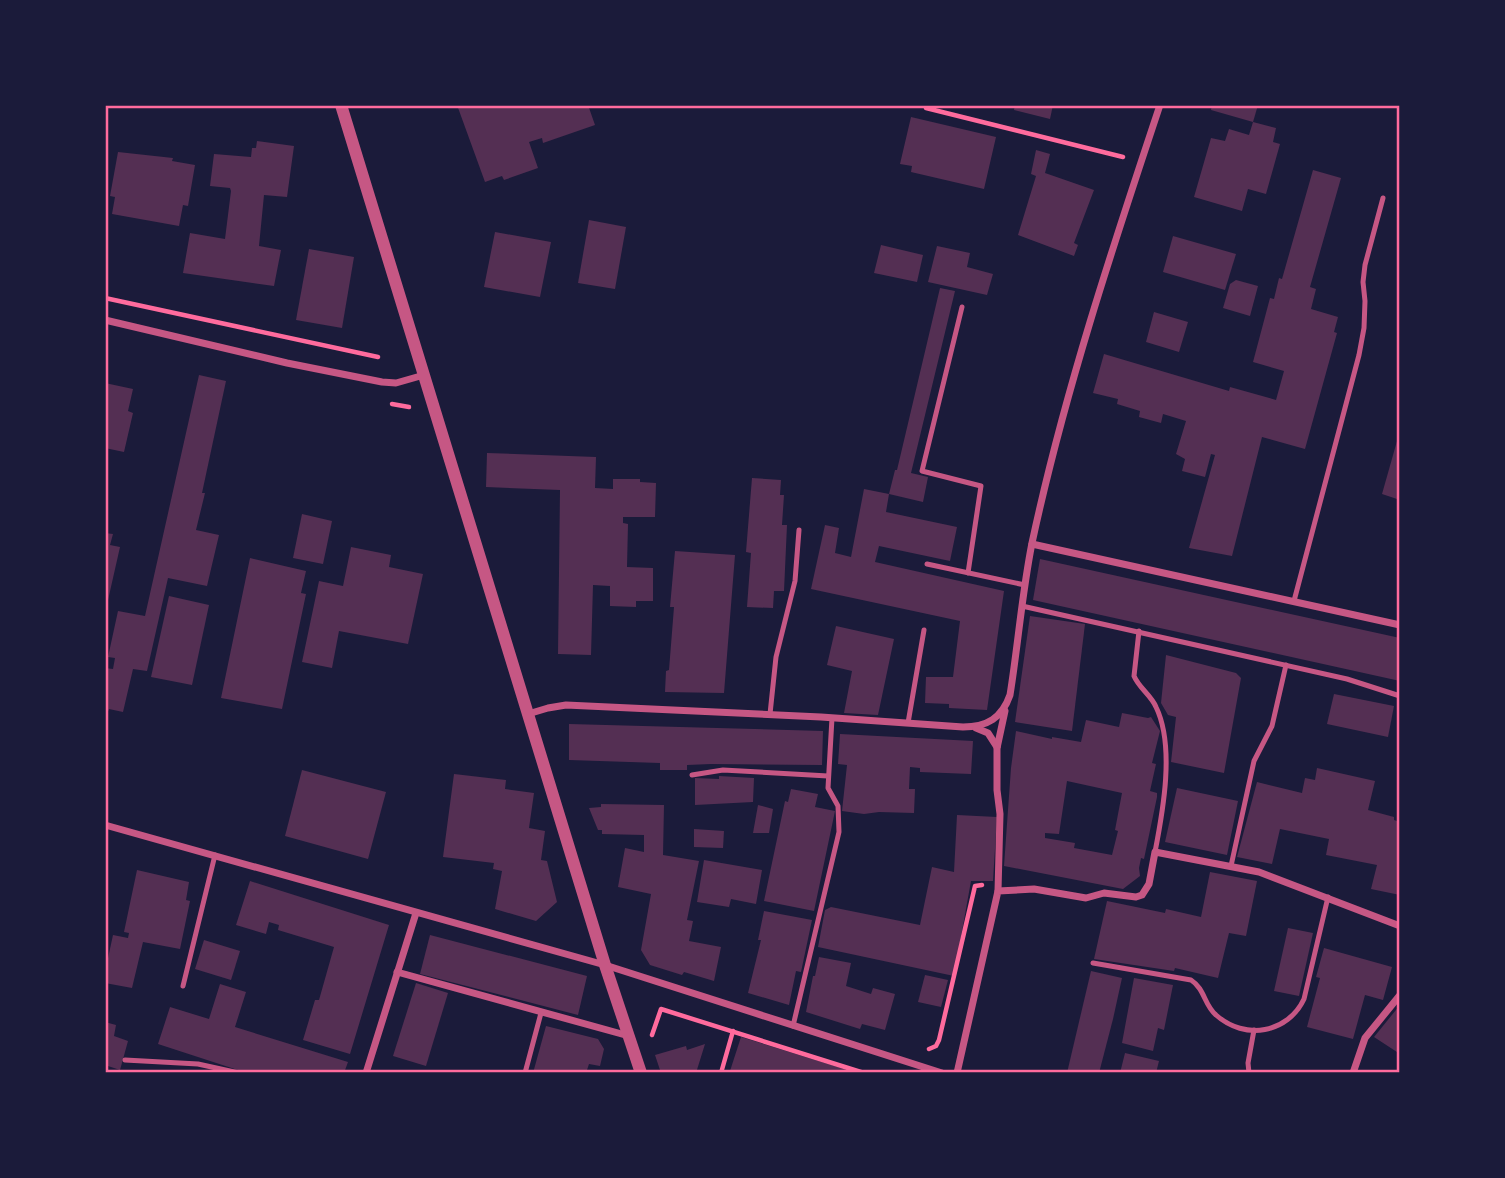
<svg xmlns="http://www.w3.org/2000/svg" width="1505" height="1178" font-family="Figtree,sans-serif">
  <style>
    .building { fill: #542f53; fill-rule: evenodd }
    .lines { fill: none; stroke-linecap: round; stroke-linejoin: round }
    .path { stroke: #ff6b9d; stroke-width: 4.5 }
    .service { stroke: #c65784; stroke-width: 5 }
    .minor { stroke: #c65784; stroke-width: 7 }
    .tertiary { stroke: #c65784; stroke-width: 12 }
    .neatline { fill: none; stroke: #ff6b9d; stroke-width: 2.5 }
  </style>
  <rect width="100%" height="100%" fill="#1b1b3a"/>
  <g class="building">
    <polygon points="457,105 588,105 595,125 543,143 542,138 529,142 538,168 504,180 502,176 485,182"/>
    <polygon points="1015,105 1053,105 1050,119 1014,110"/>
    <polygon points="1212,105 1258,105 1253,122 1211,110"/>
    <polygon points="911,117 996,137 984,189 911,172 912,166 900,164"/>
    <polygon points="1253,122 1276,128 1273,142 1280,144 1266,194 1248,189 1242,211 1194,197 1211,138 1225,141 1229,129 1249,135"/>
    <polygon points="257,141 294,146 287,197 264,195 259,246 281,250 274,286 183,273 190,233 225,239 231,191 230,188 210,186 214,154 251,157 252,148 256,148"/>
    <polygon points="1036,150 1050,154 1045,173 1094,190 1074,243 1078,245 1074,256 1018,235 1036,176 1031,174"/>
    <polygon points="118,152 173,158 172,161 195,165 188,206 183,205 179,226 112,214 115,197 110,196"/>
    <polygon points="1313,170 1341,178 1310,287 1316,289 1311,309 1338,317 1334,332 1337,333 1305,449 1262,437 1232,556 1189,548 1215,455 1211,454 1205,477 1182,471 1185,459 1176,454 1186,421 1163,414 1161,423 1139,417 1140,411 1117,404 1118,399 1093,393 1104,354 1229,391 1230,387 1276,400 1284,371 1253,362 1270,298 1274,299 1279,278 1282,279"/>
    <polygon points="589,220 626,227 615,289 578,283"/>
    <polygon points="495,232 551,242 540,297 484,287"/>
    <polygon points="1173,236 1236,254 1225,290 1163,272"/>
    <polygon points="881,245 923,255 917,282 874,273"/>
    <polygon points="937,246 970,253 967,267 993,274 987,295 928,282"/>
    <polygon points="309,249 354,257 342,328 296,320"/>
    <polygon points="1236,280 1258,286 1250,316 1223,308 1230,284"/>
    <polygon points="940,288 955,291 911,473 928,477 923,502 889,494 895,470 897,470"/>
    <polygon points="1154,312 1188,322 1179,352 1146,342"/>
    <polygon points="199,375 226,381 202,493 205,493 196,530 219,535 207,586 168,578 147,671 133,669 123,712 109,709 105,719 105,668 113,669 115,658 108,657 118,611 145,616"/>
    <polygon points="105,383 133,389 128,411 133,413 124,452 105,448"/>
    <polygon points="1399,434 1400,434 1400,500 1382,494"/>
    <polygon points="487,453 596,457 595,488 613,489 613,479 640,479 640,482 656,483 655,517 623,517 623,523 628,524 627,567 653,568 653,601 636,601 636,607 610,606 610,586 593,585 591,655 558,654 560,490 486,487"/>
    <polygon points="752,478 781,480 780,495 784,495 782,525 787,525 784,591 774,591 773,608 747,607 751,553 746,552"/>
    <polygon points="864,489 889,494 886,512 957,527 950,561 879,546 875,562 1004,591 987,710 949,708 949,704 925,703 926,677 953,677 960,621 811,589 825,525 839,528 835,553 851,557"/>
    <polygon points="302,514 332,521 323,564 293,558"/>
    <polygon points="105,533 113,534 110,545 120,547 106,609"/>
    <polygon points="351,547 391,555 389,567 423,574 408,644 339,631 332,668 302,662 319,581 343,586"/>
    <polygon points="675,551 735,555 724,693 665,692 666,671 669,670 674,607 670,607"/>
    <polygon points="250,558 306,571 301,593 306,594 282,709 221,698"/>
    <polygon points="1040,559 1400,638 1400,681 1033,600"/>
    <polygon points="169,596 209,605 192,685 151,677"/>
    <polygon points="1030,616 1085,624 1072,731 1015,722"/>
    <polygon points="836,626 894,639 878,715 844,713 852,671 827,665"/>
    <polygon points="1166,655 1236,673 1241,678 1224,773 1171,762 1176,717 1168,715 1161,703"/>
    <polygon points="1334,694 1394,706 1388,737 1327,724"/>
    <path d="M1122 713 1148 718 1151 717 1160 731 1152 763 1156 764 1150 791 1157 793V797L1144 859 1141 858 1139 868 1140 876 1123 889 1004 866 1011 768 1016 731 1052 739V737L1081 742 1086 720 1119 727ZM1067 781 1122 793 1115 830 1118 831 1112 855 1074 848 1075 843 1045 838V833L1059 834Z"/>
    <polygon points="569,724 823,731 822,765 711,764 687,765 687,770 660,770 660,763 569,760"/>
    <polygon points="840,734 973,741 971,774 920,772 920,768 910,767 909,789 915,789 914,813 879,812 864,814 842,811 847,765 838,764"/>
    <polygon points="1317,768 1375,781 1368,810 1394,817 1394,820 1400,822 1400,895 1371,889 1377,865 1326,855 1329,839 1280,829 1272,864 1237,857 1257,782 1302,793 1305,778 1315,780"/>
    <polygon points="302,770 386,792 368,859 285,836"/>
    <polygon points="454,774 506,780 505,789 534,793 529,828 545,831 541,860 547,861 557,902 536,921 495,909 502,871 493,869 494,863 443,857"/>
    <polygon points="719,776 754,778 753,802 695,805 695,778 719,779"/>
    <polygon points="1177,788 1238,801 1227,855 1165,842"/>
    <polygon points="791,789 818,794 815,807 835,811 814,911 764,901 785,801 788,802"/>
    <polygon points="601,804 664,805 663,855 699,861 687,920 693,921 689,941 721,947 714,981 684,972 682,975 650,965 641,950 651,894 618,887 625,848 644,852 644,835 602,834 602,830 598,830 589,808 601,807"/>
    <polygon points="758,805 773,809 769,833 753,833"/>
    <polygon points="957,815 997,817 993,881 971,881 954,976 818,947 825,910 831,907 920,925 932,867 954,872"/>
    <polygon points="694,829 724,831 723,848 694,847"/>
    <polygon points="704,860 762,870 756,904 731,899 729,907 697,902"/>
    <polygon points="137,870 189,882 186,900 190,901 180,949 143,942 132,988 105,983 105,972 113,935 128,938 129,933 124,932"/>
    <polygon points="1210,872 1257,881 1246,936 1229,933 1218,978 1175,968 1174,971 1094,959 1107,901 1165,913 1166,909 1201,917"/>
    <polygon points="250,881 389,925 350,1054 303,1040 315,1000 319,1000 334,947 278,930 279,925 269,922 266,934 236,925"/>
    <polygon points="764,911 812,920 801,972 796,971 789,1005 748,993 761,940 758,940"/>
    <polygon points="1288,928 1313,933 1299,996 1274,991"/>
    <polygon points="430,935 587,976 578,1015 420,974"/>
    <polygon points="204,940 240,951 231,980 195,969"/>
    <polygon points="1324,948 1392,967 1383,1000 1365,995 1353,1039 1307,1027 1320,978 1316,977"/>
    <polygon points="819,957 851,963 846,986 871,994 873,988 895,994 885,1030 862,1024 860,1029 806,1012 813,976 815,976"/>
    <polygon points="1091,971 1122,978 1113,1019 1099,1073 1067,1073"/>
    <polygon points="925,975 948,980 941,1007 918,1002"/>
    <polygon points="1134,978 1173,985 1164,1030 1158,1028 1153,1051 1122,1043"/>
    <polygon points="416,983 448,993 426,1066 393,1056"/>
    <polygon points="220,984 246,992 235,1027 348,1062 344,1073 247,1073 158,1044 170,1007 209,1019"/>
    <polygon points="1400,1005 1400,1054 1374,1037"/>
    <polygon points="105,1022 116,1025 114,1036 128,1041 120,1070 105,1065"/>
    <polygon points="546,1026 598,1039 604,1049 600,1066 589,1064 586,1073 533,1073"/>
    <polygon points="741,1037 854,1072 854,1073 735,1073 730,1071"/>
    <polygon points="705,1044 696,1073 661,1073 655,1055 686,1046 687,1050"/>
    <polygon points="1125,1053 1159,1061 1156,1073 1120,1073"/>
  </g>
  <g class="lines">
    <g class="path">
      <polyline points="926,108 1123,157"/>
      <polyline points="105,298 378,357"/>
      <polyline points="392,404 409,407"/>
      <polyline points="652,1035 661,1009 864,1073"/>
      <polyline points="929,1049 936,1046 939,1040 975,886 982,885"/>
      <polyline points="721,1073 733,1031"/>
    </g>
    <g class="service">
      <polyline points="962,307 922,471 981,486 968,573"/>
      <polyline points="927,564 1025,585"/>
      <polyline points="1294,601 1359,355 1364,328 1365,301 1363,282 1365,265 1383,198"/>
      <polyline points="1022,606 1347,679 1400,696"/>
      <path d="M1139 631 1134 676C1139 688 1151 695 1156 707 1175 746 1163 811 1155 852"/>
      <polyline points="770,714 776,657 795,581 799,530"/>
      <polyline points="908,723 924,630"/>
      <polyline points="692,775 723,770 828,776"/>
      <polyline points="1231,866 1254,761 1272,726 1286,665"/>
      <path d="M1093 963 1191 980C1205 989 1204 1005 1216 1015 1245 1041 1288 1033 1304 999L1328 897"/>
      <polyline points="183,986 215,855"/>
      <polyline points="793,1026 839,832 838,806 828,788 832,718"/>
      <polyline points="125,1060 198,1064 239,1073"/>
      <polyline points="525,1073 541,1013"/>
      <polyline points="1249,1073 1248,1063 1254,1030"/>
    </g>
    <g class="minor">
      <polyline points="105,320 287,363 382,382 396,383 424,375"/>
      <polyline points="1032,544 1400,625"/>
      <path d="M528 714 548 708 566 705 821 717 963 727C987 727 1002 718 1010 695 1018 645 1022 593 1032 543 1064 394 1112 249 1160 105"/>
      <polyline points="976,728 988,733 997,747"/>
      <polyline points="105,825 605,965 942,1073"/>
      <polyline points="998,891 1000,814 997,790 997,748 1005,711"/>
      <polyline points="397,972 629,1036"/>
      <polyline points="366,1073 416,913"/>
      <polyline points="957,1073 998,891 1034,889 1086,898 1104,893 1136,897 1142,895 1149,884 1155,852 1259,872 1400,926"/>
      <polyline points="1353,1073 1365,1038 1400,995"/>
    </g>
    <polyline class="tertiary" points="341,105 605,965 641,1073"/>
  </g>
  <rect width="1505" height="1178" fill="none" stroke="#1b1b3a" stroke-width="214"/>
  <rect x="107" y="107" width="1291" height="964" class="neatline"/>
</svg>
